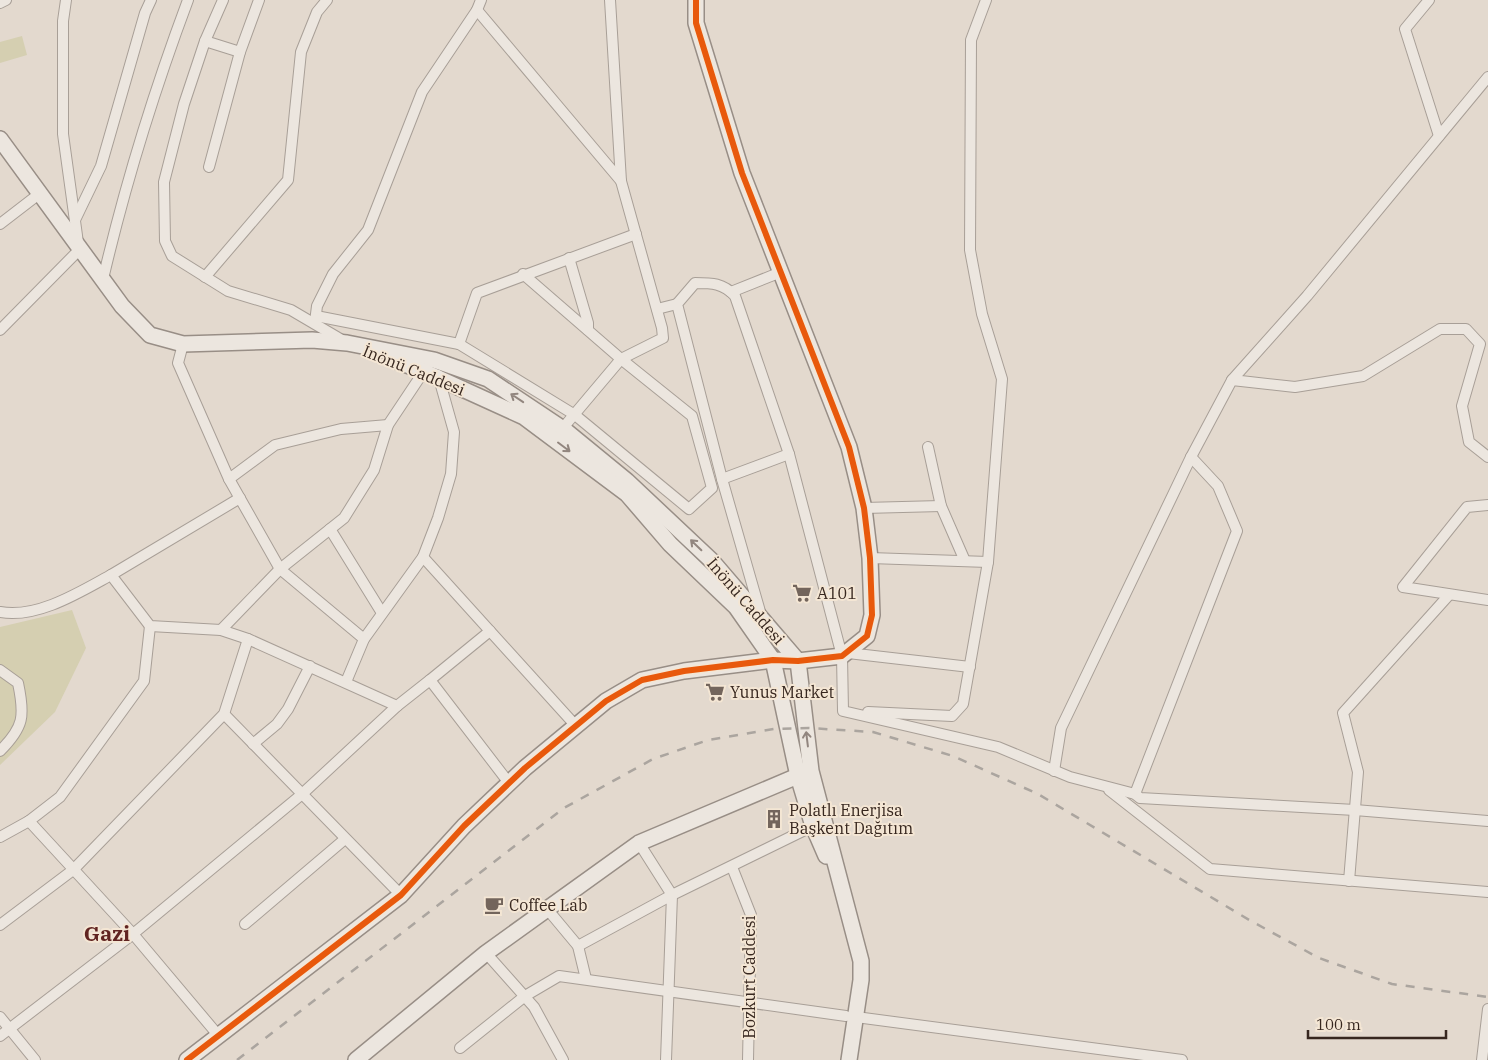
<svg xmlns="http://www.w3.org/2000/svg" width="1488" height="1060" font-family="'IBM Plex Serif',serif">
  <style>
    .green { fill: #d5cfb1 }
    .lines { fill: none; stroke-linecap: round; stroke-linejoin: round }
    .street-casing { stroke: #a89f97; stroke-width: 12 }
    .secondary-casing { stroke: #988e86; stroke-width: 18 }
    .street { stroke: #ece6df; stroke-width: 10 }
    .secondary { stroke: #ece6df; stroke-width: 15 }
    .rail { stroke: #aba59f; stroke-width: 2.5; stroke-dasharray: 9 9; stroke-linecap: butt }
    .cycleway-casing { stroke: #f4e6d4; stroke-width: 9 }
    .cycleway { stroke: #e8590c; stroke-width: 6 }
    .oneway { stroke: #92867f }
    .labels { text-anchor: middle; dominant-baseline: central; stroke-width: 4; stroke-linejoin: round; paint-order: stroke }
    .street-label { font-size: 16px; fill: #37271f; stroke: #f4e6d4 }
    .poi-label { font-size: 16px; fill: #37271f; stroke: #f4e6d4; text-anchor: start }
    .district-label { font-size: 21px; font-weight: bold; fill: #612421; stroke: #f4e6d4 }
  </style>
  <rect width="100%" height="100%" fill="#e3d9ce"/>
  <g class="green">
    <polygon points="22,36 27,55 0,63 0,42"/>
    <polygon points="72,610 86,648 55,712 0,765 0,627"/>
  </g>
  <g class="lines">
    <g class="street-casing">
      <g id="street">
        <polyline points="223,0 205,41 184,104 164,182 165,241 172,256 228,291 291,310 342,340"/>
        <polyline points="610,0 621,181"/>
        <polyline points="1429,0 1405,29 1439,136"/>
        <polyline points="0,3 6,0"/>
        <polyline points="477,10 621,181 662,328 663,338 621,359 562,429"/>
        <polyline points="205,41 240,52"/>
        <polyline points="209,167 240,52 259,0"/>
        <polyline points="75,220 101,166 145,13 151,0"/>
        <polyline points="0,224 39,194"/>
        <polyline points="569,258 588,323 588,330"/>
        <polyline points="205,277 288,180 301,52 317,12 327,0"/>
        <path d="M103 279C125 185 154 91 188 0"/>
        <polyline points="731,292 781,272"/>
        <polyline points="657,309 677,304"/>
        <polyline points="316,316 459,344 575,415 689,509 712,488 692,416 621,359 523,274"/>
        <polyline points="315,322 317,306 333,274 368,230 422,92 477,10 481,0"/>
        <polyline points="0,330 79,250 63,134 63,21 66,0"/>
        <polyline points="183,344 178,363 229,479 280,569 364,639"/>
        <polyline points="459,344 477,293 636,234"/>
        <polyline points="1232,380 1307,296 1488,77"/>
        <polyline points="928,447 941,506 965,561"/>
        <polyline points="229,479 275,445 341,429 388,425"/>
        <polyline points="722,479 789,454"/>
        <polyline points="1488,505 1467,507 1403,587 1488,600"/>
        <polyline points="864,508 941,506"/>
        <polyline points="330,529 382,613"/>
        <polyline points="423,557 576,726"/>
        <polyline points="870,558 988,562"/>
        <polyline points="111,575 240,498"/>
        <path d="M0 612C37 619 80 592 111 575L150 626 221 630 248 639 397 706 430 680 509 783"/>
        <path d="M761 615 722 479 677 304 695 283C712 283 723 283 735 296L789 454 842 656 843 711 998 747 1070 777 1135 794 1140 798 1355 810 1488 821"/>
        <polyline points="221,630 280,569 344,518 374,470 388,425 426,368"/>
        <polyline points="848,653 970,667"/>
        <path d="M0 670 18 683C25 716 24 727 0 751"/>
        <polyline points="430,680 490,631"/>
        <polyline points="346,682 364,639 423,557 438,518 451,474 454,432 438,375"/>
        <polyline points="868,712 952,716 963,704 988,562 1002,379 982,314 970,250 971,40 986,0"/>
        <polyline points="224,714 401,895"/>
        <polyline points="253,744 277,724 288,709 310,666"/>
        <polyline points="1054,771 1061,728 1191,457 1232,380 1295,387 1363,376 1440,329 1466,329 1480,344 1462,406 1469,442 1488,457"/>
        <polyline points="1109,790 1210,869 1488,892"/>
        <polyline points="1135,794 1237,531 1218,486 1191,457"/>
        <polyline points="29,821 133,934 218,1035"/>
        <polyline points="0,837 29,821 60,797 144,681 150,626"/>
        <polyline points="639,843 672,895 666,1060"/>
        <polyline points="732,867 751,915 748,1060"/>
        <polyline points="1349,881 1358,772 1343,713 1449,595"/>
        <polyline points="548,910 578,946 586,979"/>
        <polyline points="245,924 345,839"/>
        <polyline points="0,925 73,870 224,714 248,639"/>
        <polyline points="578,946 672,895 813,826"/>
        <polyline points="486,953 534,1007 563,1060"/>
        <polyline points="0,1017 35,1060"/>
        <polyline points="856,1017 1182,1060"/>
        <polyline points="0,1036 133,934 301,795 397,706"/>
        <polyline points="460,1048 525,996 559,976 846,1016"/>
        <polyline points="1482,1060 1488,1009"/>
      </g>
    </g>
    <g class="secondary-casing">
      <g id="secondary">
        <polyline points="0,139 122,306 150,335 183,344 312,340 347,343 434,360 488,379 566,431 627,481 712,561 798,661 811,771 861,961 861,980 849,1060"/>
        <polyline points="391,359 423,371 524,417 627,494 670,544 736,607 773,660 798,776 813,826 826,856"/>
        <polyline points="187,1060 401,895 464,826 525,768 606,701 642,680 684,671 773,660 798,661 842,656 867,636 872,615 870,558 864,508 849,447 742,173 696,23 696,0"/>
        <polyline points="356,1060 486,953 639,843 807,772"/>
      </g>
    </g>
    <use href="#street" class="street"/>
    <use href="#secondary" class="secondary"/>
    <polyline class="rail" points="237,1060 564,808 653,759 708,740 774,729 809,728 873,732 953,756 1038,794 1251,921 1319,958 1392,984 1488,997"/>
    <g class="cycleway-casing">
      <polyline id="cycleway" points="187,1060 401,895 464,826 525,768 606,701 642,680 684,671 773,660 798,661 842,656 867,636 872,615 870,558 864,508 849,447 742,173 696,23 696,0"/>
    </g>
    <use href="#cycleway" class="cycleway"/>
  </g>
  <defs><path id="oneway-shaft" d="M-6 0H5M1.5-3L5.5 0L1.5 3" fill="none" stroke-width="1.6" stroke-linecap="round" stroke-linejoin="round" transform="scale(1.25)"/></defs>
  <g class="oneway">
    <use href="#oneway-shaft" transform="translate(517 398) rotate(-146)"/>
    <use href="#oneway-shaft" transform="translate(564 447) rotate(37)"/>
    <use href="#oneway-shaft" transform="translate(696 545) rotate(-136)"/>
    <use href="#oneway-shaft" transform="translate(807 739) rotate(-97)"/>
  </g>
  <defs>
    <g id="supermarket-bare" transform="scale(1.5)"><path d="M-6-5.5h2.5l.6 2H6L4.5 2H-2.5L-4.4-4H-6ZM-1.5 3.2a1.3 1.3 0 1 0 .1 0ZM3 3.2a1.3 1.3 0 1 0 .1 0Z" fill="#73655c" stroke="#f4e6d4" stroke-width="2.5" paint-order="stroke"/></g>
    <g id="building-bare" transform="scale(1.5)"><path d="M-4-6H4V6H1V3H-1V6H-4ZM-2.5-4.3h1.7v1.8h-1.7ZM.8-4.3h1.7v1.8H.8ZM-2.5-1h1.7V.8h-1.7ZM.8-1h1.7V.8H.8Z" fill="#73655c" stroke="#f4e6d4" stroke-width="2.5" paint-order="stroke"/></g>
    <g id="cafe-bare" transform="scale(1.5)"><path d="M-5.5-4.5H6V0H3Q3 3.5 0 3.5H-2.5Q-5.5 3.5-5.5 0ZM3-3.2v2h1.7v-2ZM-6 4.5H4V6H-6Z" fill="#73655c" stroke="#f4e6d4" stroke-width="2.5" paint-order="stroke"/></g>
  </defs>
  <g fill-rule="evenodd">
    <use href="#supermarket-bare" x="802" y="593"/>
    <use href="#supermarket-bare" x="715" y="692"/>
    <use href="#building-bare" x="774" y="819"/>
    <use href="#cafe-bare" x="494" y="905"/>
  </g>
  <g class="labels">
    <g class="street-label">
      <text transform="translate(414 370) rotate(22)">İnönü Caddesi</text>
      <text transform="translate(746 601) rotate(49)">İnönü Caddesi</text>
      <text transform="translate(749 977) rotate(-90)">Bozkurt Caddesi</text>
    </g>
    <g class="poi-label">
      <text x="817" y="593">A101</text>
      <text x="730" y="692">Yunus Market</text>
      <text x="789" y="810">Polatlı Enerjisa<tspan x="789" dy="18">Başkent Dağıtım</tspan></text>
      <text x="509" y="905">Coffee Lab</text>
    </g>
    <g class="district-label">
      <text x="107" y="933">Gazi</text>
    </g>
  </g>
  <path d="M1308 1030v8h138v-8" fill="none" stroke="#37271f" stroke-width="2.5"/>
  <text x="1316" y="1030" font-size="15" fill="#37271f" stroke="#f4e6d4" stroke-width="4" paint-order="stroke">100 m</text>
</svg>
